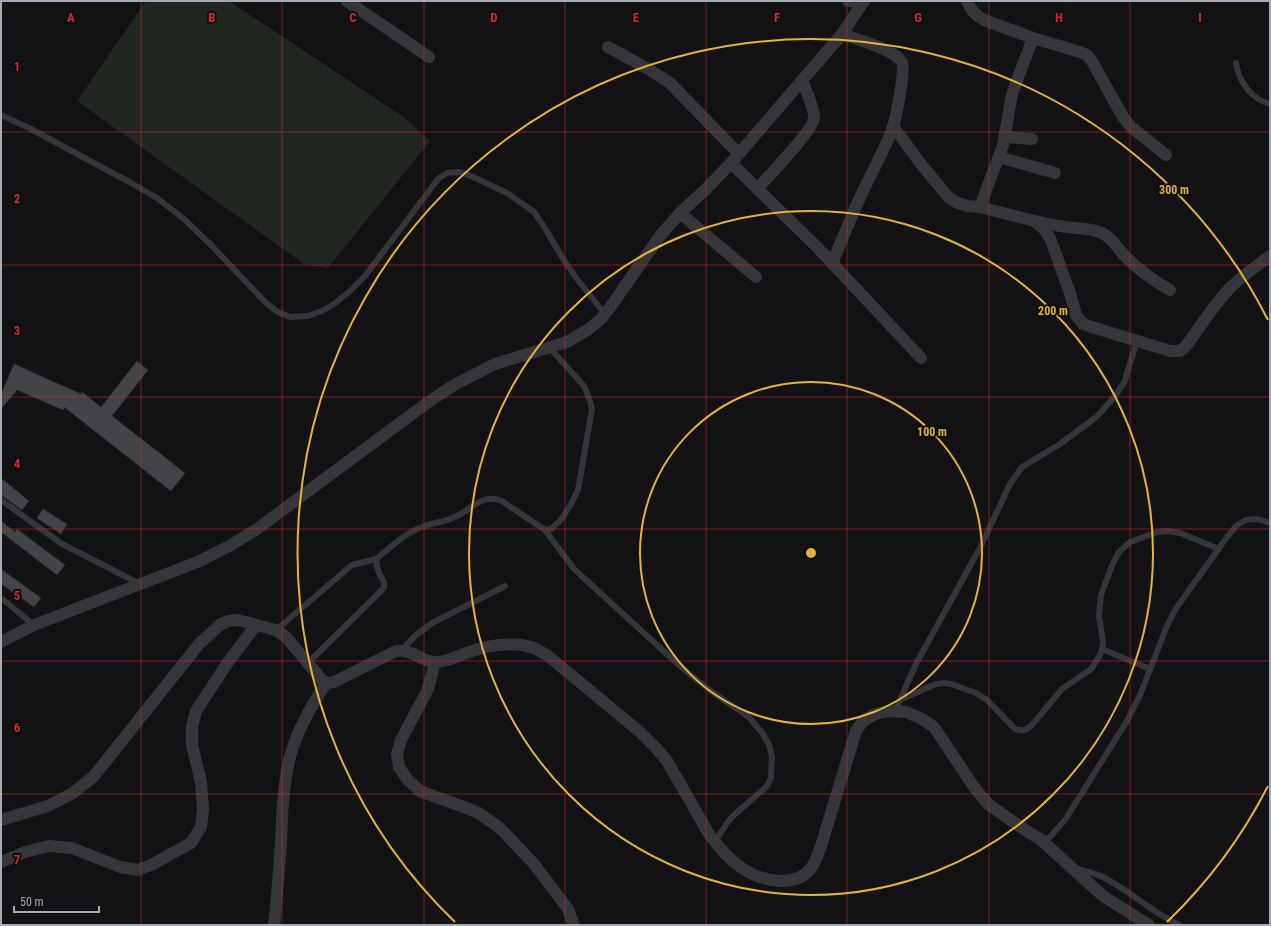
<svg xmlns="http://www.w3.org/2000/svg" width="1271" height="926" font-family="'Roboto Condensed',sans-serif">
  <style>
    .green { fill: #202721 }
    .building { fill: #434348; stroke: #2e2e31 }
    .lines { fill: none; stroke-linecap: round; stroke-linejoin: round }
    .service { stroke: #35353a; stroke-width: 6 }
    .minor { stroke: #35353a; stroke-width: 12 }
    .grid { fill: none; stroke: #d62828; stroke-width: 1; stroke-opacity: 0.55 }
    .ring { fill: none; stroke: #e3b33d; stroke-width: 2 }
    .grid-label { font-size: 13px; text-anchor: middle; font-weight: bold; fill: #d62828; stroke: #0f0e10; stroke-width: 4; stroke-linejoin: round; paint-order: stroke }
    .centre { fill: #e3b33d; stroke: #0f0e10; stroke-width: 2 }
    .ring-label { font-size: 12px; text-anchor: middle; font-weight: bold; fill: #e3b33d; stroke: #0f0e10; stroke-width: 4; stroke-linejoin: round; paint-order: stroke }
  </style>
  <rect width="100%" height="100%" fill="#131315"/>
  <polygon class="green" points="146,1 229,1 405,118 430,141 328,268 304,264 77,101"/>
  <g class="building">
    <polygon points="137,361 148,370 112,416 185,473 171,491 64,407 63,410 17,390 1,409 1,394 14,364 81,394 82,392 101,407"/>
    <polygon points="1,478 29,501 22,510 1,495"/>
    <polygon points="43,509 67,524 61,534 37,518"/>
    <polygon points="1,521 15,532 17,529 65,565 57,575 1,532"/>
    <polygon points="1,569 41,598 34,607 1,584"/>
  </g>
  <g class="lines">
    <g class="service">
      <path d="M1236 63C1239 82 1251 99 1270 104"/>
      <polyline points="1,115 31,129 131,183 157,198 184,219 211,245 267,304 278,312 290,317 308,316 322,311 334,304 350,291 365,276 438,179 447,173 459,172 471,176 507,193 534,212 543,225 565,262 577,279 605,314"/>
      <polyline points="1,500 62,544 140,584"/>
      <polyline points="545,530 574,569 681,667 712,692 749,717 763,734 769,745 772,756 771,777 767,786 733,816 727,823 715,842"/>
      <polyline points="1,598 34,625"/>
      <polyline points="276,630 352,565 376,559"/>
      <polyline points="1102,649 1150,669"/>
      <polyline points="402,650 415,636 432,623 505,586"/>
      <path d="M308 663 384 588C386 581 381 578 379 573 377 568 376 564 376 559 390 548 405 533 422 527 432 523 444 522 455 517 472 509 482 493 502 501L545 530 551 529 561 520 571 504 578 490 592 409 589 398 584 386 549 347"/>
      <path d="M900 700 936 684 944 683 951 684 976 693 987 700 1015 729C1022 731 1025 731 1031 726L1062 689 1091 669 1099 657 1102 649 1103 641 1099 616 1101 595 1113 563 1119 552 1130 542 1158 532 1168 531 1180 533 1219 549"/>
      <polyline points="895,711 916,664 981,546 1010,484 1022,467 1060,444 1095,418 1102,411 1115,396 1124,383 1137,341"/>
      <polyline points="1042,839 1049,838 1065,820 1127,721 1140,695 1167,626 1175,610 1227,537 1237,525 1246,520 1257,519 1270,523"/>
      <path d="M1077 869C1086 871 1095 873 1103 877 1130 891 1152 912 1179 925"/>
    </g>
    <g class="minor">
      <polyline points="347,1 429,57"/>
      <polyline points="848,1 863,2"/>
      <path d="M967 1C971 10 975 15 984 20L1033 38 1080 52 1087 55 1093 63 1123 117 1131 127 1166 155"/>
      <polyline points="608,47 650,70 670,83 739,154"/>
      <path d="M893 126 921 164 949 198 956 202 967 206 980 207 1034 221 1043 228 1050 238 1070 293 1076 315 1083 324 1095 328 1170 351H1180L1186 346C1201 326 1214 304 1231 287 1243 275 1257 266 1270 256"/>
      <polyline points="1005,137 1032,139"/>
      <polyline points="999,157 1055,173"/>
      <polyline points="731,163 817,247 921,358"/>
      <path d="M757 189C767 178 814 129 814 118 815 109 805 89 802 80"/>
      <polyline points="980,207 1003,145 1012,94 1033,38"/>
      <polyline points="680,213 756,277"/>
      <path d="M1035 221C1048 224 1061 227 1075 228 1084 229 1093 229 1102 233 1113 238 1119 251 1128 259 1140 271 1154 281 1170 290"/>
      <path d="M832 264C842 239 852 215 863 191 873 170 885 149 893 127 896 118 906 67 902 62 895 50 856 39 842 34"/>
      <polyline points="1,642 34,625 200,561 231,545 257,529 427,403 454,385 495,364 567,342 589,329 602,318 611,306 660,236 680,213 706,189 731,163 842,34 864,1"/>
      <polyline points="435,662 428,689 401,740 397,754 399,767 407,779 420,791 477,812 500,828 534,864 568,909 574,925"/>
      <path d="M1 820 48 806 73 793 94 776 199 644 221 624 228 621 238 620 276 630 286 637 322 680 328 683 334 682 396 651C412 649 420 661 434 662 443 663 453 658 461 655 484 646 510 640 534 648 538 650 543 653 547 655L640 732 656 748 667 761 709 834C727 859 749 880 781 881 793 881 804 878 811 868 816 862 818 854 821 846L856 731 863 721 875 714 889 711 906 712 922 719 934 727 974 787 988 804 1025 830 1040 839 1103 896 1149 925"/>
      <polyline points="1,862 25,852 49,846 72,848 120,867 138,870 153,864 191,843 201,827 203,809 201,782 192,745 192,727 196,711 226,665 256,625"/>
      <path d="M274 925C277 898 279 870 281 843 282 814 283 785 290 757 297 730 311 707 326 683L322 680"/>
    </g>
  </g>
  <path class="grid" d="M141 1V925M282 1V925M424 1V925M565 1V925M706 1V925M847 1V925M989 1V925M1130 1V925M1 132H1270M1 265H1270M1 397H1270M1 529H1270M1 661H1270M1 794H1270"/>
  <g class="ring">
    <circle cx="811" cy="553" r="171"/>
    <circle cx="811" cy="553" r="342"/>
    <path d="M1268 786A513 513 0 0 1 1167 922M455 922A513 513 0 1 1 1268 320"/>
  </g>
  <g class="grid-label">
    <text x="71" y="22">A</text>
    <text x="212" y="22">B</text>
    <text x="353" y="22">C</text>
    <text x="494" y="22">D</text>
    <text x="636" y="22">E</text>
    <text x="777" y="22">F</text>
    <text x="918" y="22">G</text>
    <text x="1059" y="22">H</text>
    <text x="1200" y="22">I</text>
    <text x="17" y="71">1</text>
    <text x="17" y="203">2</text>
    <text x="17" y="335">3</text>
    <text x="17" y="468">4</text>
    <text x="17" y="600">5</text>
    <text x="17" y="732">6</text>
    <text x="17" y="864">7</text>
  </g>
  <circle cx="811" cy="553" r="6" class="centre"/>
  <g class="ring-label">
    <text x="1174" y="194">300 m</text>
    <text x="1053" y="315">200 m</text>
    <text x="932" y="436">100 m</text>
  </g>
  <rect width="1271" height="926" fill="none" stroke="#a6aab4" stroke-width="4"/>
  <path d="M14 906v6h85v-6" fill="none" stroke="#a6aab4" stroke-width="2"/>
  <text x="20" y="906" font-size="12" fill="#a6aab4" stroke="#0f0e10" stroke-width="3" paint-order="stroke">50 m</text>
</svg>
